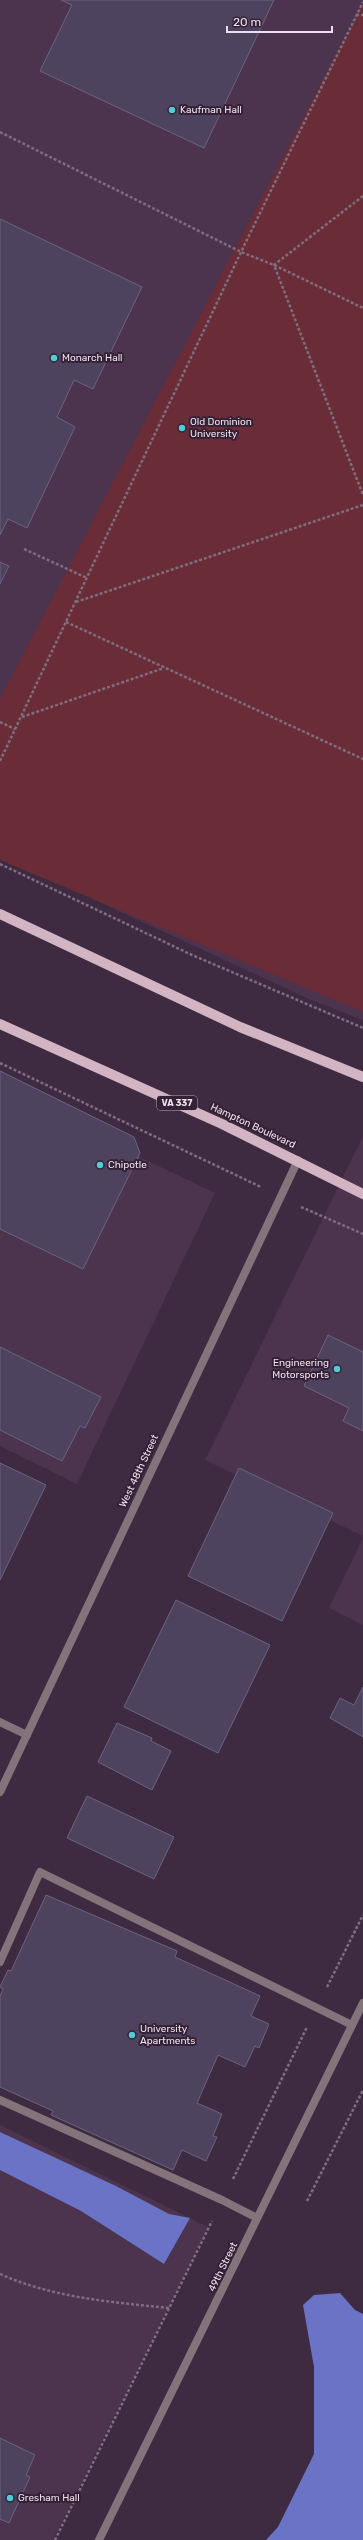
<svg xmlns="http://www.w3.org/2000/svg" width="363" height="2540" font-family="Rubik,sans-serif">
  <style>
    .built { fill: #4c334e }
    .green { fill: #6a2d37 }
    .water { fill: #6a73c6 }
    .building { fill: #4d435f; stroke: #6d6380 }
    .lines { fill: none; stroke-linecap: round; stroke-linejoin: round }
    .path { stroke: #7e6c7f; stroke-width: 2.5; stroke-dasharray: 3 2; stroke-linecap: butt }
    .service { stroke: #83747b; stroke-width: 8 }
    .minor { stroke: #83747b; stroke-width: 8 }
    .tertiary { stroke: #83747b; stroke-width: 8 }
    .primary { stroke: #d3b4c3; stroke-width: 10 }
    .poi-dot { fill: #52cbd9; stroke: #352136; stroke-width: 1.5 }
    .labels { text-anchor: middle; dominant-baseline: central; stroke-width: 4; stroke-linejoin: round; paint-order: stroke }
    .shield { fill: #352136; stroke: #b5a6b5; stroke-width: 1 }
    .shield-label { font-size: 9px; font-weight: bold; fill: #ecdfec }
    .poi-label { font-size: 10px; fill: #ecdfec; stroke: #352136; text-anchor: start }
    .street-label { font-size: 10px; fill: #ecdfec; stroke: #352136 }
  </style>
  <rect width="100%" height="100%" fill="#3f2b41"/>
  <g class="built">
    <polygon points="0,0 363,0 363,1020 309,999 0,856"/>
    <polygon points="0,1090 215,1193 77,1484 0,1446"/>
    <polygon points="363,1136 363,1536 205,1460"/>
    <polygon points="363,1538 363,1625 329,1608"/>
    <polygon points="0,2125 208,2227 53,2540 0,2540"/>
  </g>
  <polygon class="green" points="363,3 363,1012 0,860 0,699"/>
  <g class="water">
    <polygon points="0,2132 116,2186 169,2214 190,2218 164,2264 81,2211 0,2170"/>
    <polygon points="340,2293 355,2310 363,2314 363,2540 266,2540 278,2527 314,2454 314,2367 303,2305 314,2295"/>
  </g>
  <g class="building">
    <polygon points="61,0 274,0 204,148 40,71 72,5"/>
    <polygon points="0,219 142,287 93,389 74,380 57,417 75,427 27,528 8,519 0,535"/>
    <polygon points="0,562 9,566 0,584"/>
    <polygon points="0,1071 134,1137 140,1153 83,1269 0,1229"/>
    <polygon points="328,1335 363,1352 363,1431 343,1421 349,1408 304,1386"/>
    <polygon points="0,1347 101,1397 85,1428 80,1426 62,1461 0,1430"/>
    <polygon points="0,1463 46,1485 0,1580"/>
    <polygon points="239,1468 333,1513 282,1621 188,1576"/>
    <polygon points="176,1600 270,1645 218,1753 124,1707"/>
    <polygon points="363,1687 363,1737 330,1718 340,1698 354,1705"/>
    <polygon points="117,1723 152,1738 151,1741 171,1751 152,1790 98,1762"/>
    <polygon points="87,1796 174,1837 154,1879 67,1838"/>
    <polygon points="46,1895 177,1951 175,1957 260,1996 251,2016 269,2024 259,2048 255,2046 245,2067 218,2055 197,2103 222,2114 213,2136 217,2137 206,2161 182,2150 173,2170 51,2115 53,2111 0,2087 0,1996 3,1989 0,1987 8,1970 11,1971"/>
    <polygon points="0,2438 35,2455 26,2475 30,2477 9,2523 0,2519"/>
  </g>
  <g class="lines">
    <g class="path">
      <polyline points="356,15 363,15"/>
      <polyline points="0,132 241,252 274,265 363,308"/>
      <polyline points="363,196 274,265 363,495"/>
      <polyline points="24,549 87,578"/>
      <polyline points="76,602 363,505"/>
      <polyline points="66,622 363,759"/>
      <polyline points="22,717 164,668"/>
      <polyline points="0,722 15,729"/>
      <polyline points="0,761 241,252 363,2"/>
      <polyline points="0,864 192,955 363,1028"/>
      <polyline points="0,1063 261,1187"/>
      <polyline points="301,1207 363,1234"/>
      <polyline points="327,1987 363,1915"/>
      <polyline points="233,2179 307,2027"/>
      <polyline points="307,2201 363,2090"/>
      <path d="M0 2274C54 2298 111 2302 169 2308"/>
      <polyline points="55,2540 212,2221"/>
    </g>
    <g class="service">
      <polyline points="0,1722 27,1735"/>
      <polyline points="0,1962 40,1872 352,2025"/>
      <polyline points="0,2100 222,2200 257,2218"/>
    </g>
    <polyline class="minor" points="0,1792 298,1160"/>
    <polyline class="tertiary" points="99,2540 363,2003"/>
    <g class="primary">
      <polyline points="0,914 240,1027 363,1077"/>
      <polyline points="0,1024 222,1124 363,1194"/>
    </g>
  </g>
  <g class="poi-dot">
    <circle cx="172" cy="110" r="4"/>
    <circle cx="54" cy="358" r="4"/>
    <circle cx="182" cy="428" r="4"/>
    <circle cx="100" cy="1165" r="4"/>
    <circle cx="337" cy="1369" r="4"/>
    <circle cx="132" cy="2035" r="4"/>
    <circle cx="10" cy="2498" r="4"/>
  </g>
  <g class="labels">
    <rect class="shield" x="157" y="1096" width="40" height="14" rx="3"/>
    <g class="shield-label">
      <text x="177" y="1103">VA 337</text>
    </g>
    <g class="poi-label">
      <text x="180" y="110">Kaufman Hall</text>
      <text x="62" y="358">Monarch Hall</text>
      <text x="190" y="422">Old Dominion<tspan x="190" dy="12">University</tspan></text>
      <text x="108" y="1165">Chipotle</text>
      <text x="329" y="1363" text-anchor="end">Engineering<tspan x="329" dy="12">Motorsports</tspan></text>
      <text x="140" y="2029">University<tspan x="140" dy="12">Apartments</tspan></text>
      <text x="18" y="2498">Gresham Hall</text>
    </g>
    <g class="street-label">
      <text transform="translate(253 1126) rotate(25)">Hampton Boulevard</text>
      <text transform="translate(139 1471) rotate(-65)">West 48th Street</text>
      <text transform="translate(223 2267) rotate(-64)">49th Street</text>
    </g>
  </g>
  <path d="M227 26v6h105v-6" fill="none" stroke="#ecdfec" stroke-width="2"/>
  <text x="233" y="26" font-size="12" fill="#ecdfec" stroke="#352136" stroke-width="3" paint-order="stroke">20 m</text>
</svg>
